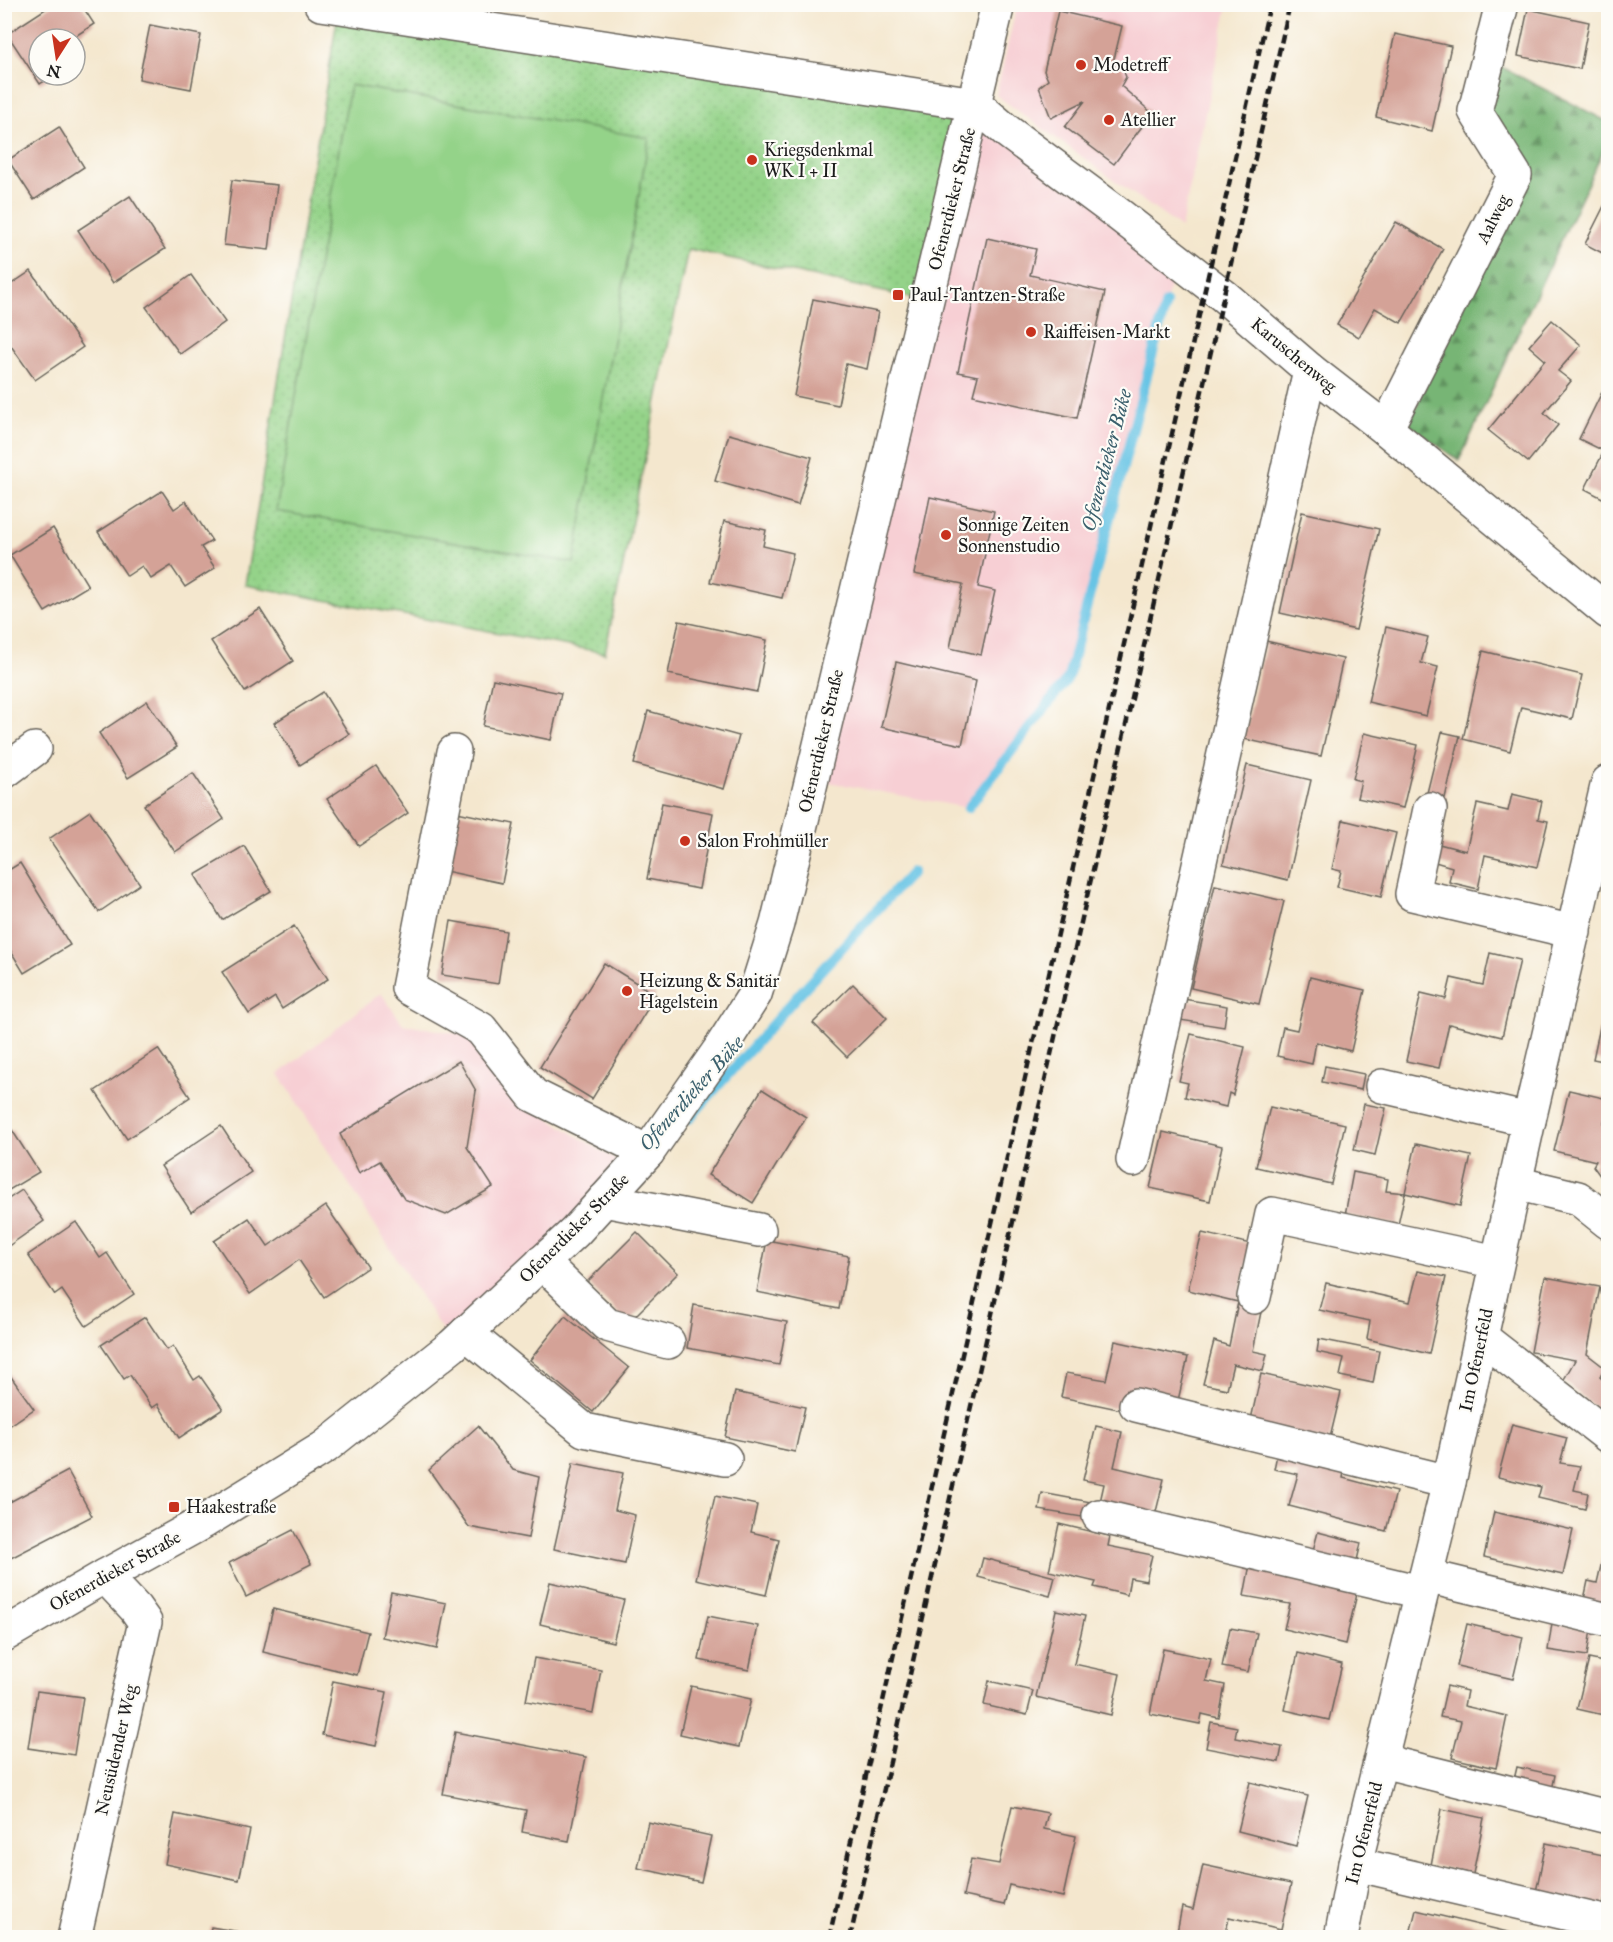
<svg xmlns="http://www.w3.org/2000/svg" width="1613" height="1942" font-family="'IM FELL Great Primer',serif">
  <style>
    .built { fill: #f7cfd4 }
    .grass { fill: url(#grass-dots); stroke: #587852; stroke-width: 1.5 }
    .forest { fill: url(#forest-firs); stroke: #4a6848; stroke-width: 1.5 }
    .pitch { fill: #94d389; stroke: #587852; stroke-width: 1.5 }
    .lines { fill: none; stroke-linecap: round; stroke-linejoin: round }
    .stream { stroke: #67c4e5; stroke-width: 10 }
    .building { fill: #d4a297 }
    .minor-casing { stroke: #68635a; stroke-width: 36 }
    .minor { stroke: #fff; stroke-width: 33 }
    .rail { stroke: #1c1c1c; stroke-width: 4.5; stroke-dasharray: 9 4.5; stroke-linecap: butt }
    .poi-dot { fill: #c8321e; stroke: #fdfcf7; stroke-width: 2 }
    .labels { text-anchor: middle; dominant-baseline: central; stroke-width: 4.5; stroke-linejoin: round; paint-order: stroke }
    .poi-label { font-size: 18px; fill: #1c1c1c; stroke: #fdfcf7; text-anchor: start }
    .street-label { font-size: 18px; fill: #1c1c1c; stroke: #fdfcf7 }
    .water-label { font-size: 20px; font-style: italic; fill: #3a5f6c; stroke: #fdfcf7 }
  </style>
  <defs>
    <pattern id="grass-dots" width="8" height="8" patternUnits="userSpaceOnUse" patternTransform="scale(1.5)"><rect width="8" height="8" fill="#94d389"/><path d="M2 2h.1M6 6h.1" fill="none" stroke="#7fb576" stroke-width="1.8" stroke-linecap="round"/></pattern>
    <pattern id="forest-firs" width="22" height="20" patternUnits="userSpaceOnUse" patternTransform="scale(1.5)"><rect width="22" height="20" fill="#77b575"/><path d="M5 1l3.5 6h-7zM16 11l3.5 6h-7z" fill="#61925f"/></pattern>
  </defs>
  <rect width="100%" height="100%" fill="#fdfcf7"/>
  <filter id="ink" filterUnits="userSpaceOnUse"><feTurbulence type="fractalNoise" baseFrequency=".0167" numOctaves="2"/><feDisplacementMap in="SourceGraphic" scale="12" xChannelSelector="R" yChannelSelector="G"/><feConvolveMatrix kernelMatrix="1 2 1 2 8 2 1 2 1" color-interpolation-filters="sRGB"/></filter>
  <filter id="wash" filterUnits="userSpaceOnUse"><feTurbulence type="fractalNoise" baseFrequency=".008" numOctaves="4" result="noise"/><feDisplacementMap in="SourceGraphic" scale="24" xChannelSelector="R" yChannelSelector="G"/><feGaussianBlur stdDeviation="1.35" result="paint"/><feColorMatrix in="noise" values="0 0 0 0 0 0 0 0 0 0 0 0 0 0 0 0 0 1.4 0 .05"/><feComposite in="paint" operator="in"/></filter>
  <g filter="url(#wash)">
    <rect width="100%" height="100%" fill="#f4e7ce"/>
    <g class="built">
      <polygon points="1017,5 1228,5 1181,228 996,95"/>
      <polygon points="975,104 1176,258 1166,303 1067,678 968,808 812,779"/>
      <polygon points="381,993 403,1024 476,1037 540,1113 632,1170 452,1346 279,1074"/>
    </g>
    <polygon class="grass" points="339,7 975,104 926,301 688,249 605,653 245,585"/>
    <polygon class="forest" points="1488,60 1608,122 1608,140 1459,461 1409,424 1515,175 1475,111"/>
    <polygon class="pitch" points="350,85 649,138 574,563 276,511"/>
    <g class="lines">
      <g class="stream">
        <polyline points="968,808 1068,678 1166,303"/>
        <polyline points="689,1119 799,994 912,872"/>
      </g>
    </g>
    <g id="blocks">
      <g class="building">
        <polygon points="53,4 81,4 94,24 71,39 39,39 39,75 54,75 40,84 7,34"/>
        <polygon points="1448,4 1465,4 1464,9"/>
        <polygon points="1528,9 1589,22 1580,69 1518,56"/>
        <polygon points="1058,11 1122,26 1113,63 1122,67 1126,77 1121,86 1152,113 1114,164 1065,127 1085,101 1051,118 1039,87 1048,80 1044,71"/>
        <polygon points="150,25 201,35 191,89 139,79"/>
        <polygon points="1395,34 1451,46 1432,131 1376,117"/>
        <polygon points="75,49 81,58 75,62"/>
        <polygon points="59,127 84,167 34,200 8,160"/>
        <polygon points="232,180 277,185 269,250 224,245"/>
        <polygon points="130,196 165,249 113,283 78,230"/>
        <polygon points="1608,198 1608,256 1585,244"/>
        <polygon points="1396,222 1443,249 1401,323 1375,308 1359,337 1337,325"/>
        <polygon points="987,238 1036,249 1030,275 1105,292 1077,418 973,395 978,376 958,372"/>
        <polygon points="31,271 83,347 35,380 4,336 4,289"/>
        <polygon points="191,275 225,322 180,354 146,307"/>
        <polygon points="813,299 878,312 867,369 846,364 838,405 794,396"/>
        <polygon points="1552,320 1581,345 1558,371 1571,381 1544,413 1558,425 1528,462 1488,430 1545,360 1529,346"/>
        <polygon points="1608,380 1608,501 1585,489 1604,451 1579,439"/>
        <polygon points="729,434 812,457 798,505 715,481"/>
        <polygon points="4,465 10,474 4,478"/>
        <polygon points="162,491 174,509 186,501 212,541 201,547 215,568 185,587 171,566 151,579 142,566 127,576 98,532"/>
        <polygon points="930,497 994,511 978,587 995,591 981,655 950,648 963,584 914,574"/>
        <polygon points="1302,512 1379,529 1356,630 1280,613"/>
        <polygon points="724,521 766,530 763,546 793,553 782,598 710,582"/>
        <polygon points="53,528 88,586 45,612 10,555"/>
        <polygon points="260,609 293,661 245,692 211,641"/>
        <polygon points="679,621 767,640 757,692 668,674"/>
        <polygon points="1386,627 1428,637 1421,663 1438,667 1426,716 1368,702"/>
        <polygon points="1266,641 1343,659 1321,756 1244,739"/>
        <polygon points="1483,651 1582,675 1572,719 1521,707 1510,751 1463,739"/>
        <polygon points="896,662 976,681 962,745 881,727"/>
        <polygon points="493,679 561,693 551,740 483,726"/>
        <polygon points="323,692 349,734 300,765 274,723"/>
        <polygon points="147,701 177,747 128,778 99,733"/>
        <polygon points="648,711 739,736 724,789 634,764"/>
        <polygon points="1442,732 1460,736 1445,798 1427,793"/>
        <polygon points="1364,733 1418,745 1403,808 1357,798 1361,781 1353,779"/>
        <polygon points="1247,765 1311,780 1288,880 1223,864"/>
        <polygon points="376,766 408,813 359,846 327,799"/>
        <polygon points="193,773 224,819 175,852 144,805"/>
        <polygon points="1512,794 1542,801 1538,819 1548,821 1537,867 1485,855 1478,889 1449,882 1452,867 1435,862 1439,844 1466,851 1477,804 1508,811"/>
        <polygon points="662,803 713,813 699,889 647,879"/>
        <polygon points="90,811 140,884 99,912 49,839"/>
        <polygon points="457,812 514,824 502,883 445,871"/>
        <polygon points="1343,820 1396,833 1381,897 1337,887 1341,871 1332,869"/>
        <polygon points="244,846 271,891 222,920 195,875"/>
        <polygon points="20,863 70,945 24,973 4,940 4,873"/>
        <polygon points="1215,885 1284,901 1259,1004 1191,988"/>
        <polygon points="451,921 506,931 498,984 442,975"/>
        <polygon points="294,926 328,979 282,1009 275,997 249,1014 222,972"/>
        <polygon points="1490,953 1520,960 1502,1037 1449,1024 1439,1068 1406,1061 1421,993 1446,999 1451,978 1483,985"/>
        <polygon points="604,963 656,995 592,1099 540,1067"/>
        <polygon points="1310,977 1365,990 1351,1051 1316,1042 1312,1064 1277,1056 1283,1027 1297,1030"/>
        <polygon points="853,984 887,1018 847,1057 813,1023"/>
        <polygon points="1183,999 1227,1006 1224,1027 1180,1020"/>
        <polygon points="1605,1004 1608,1005 1608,1062 1593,1059"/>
        <polygon points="1191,1034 1245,1047 1233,1095 1229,1093 1226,1107 1185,1097 1188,1083 1179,1081"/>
        <polygon points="158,1049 190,1097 127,1139 95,1091"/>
        <polygon points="459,1061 476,1091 467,1147 493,1187 446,1215 404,1199 380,1161 359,1173 340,1134"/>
        <polygon points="1325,1066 1364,1074 1361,1090 1322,1082"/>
        <polygon points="762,1089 806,1117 753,1203 708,1175"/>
        <polygon points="1569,1090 1608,1099 1604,1123 1608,1124 1608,1187 1593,1166 1596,1161 1554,1151"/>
        <polygon points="1364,1104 1386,1108 1375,1155 1354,1150"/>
        <polygon points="1270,1107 1345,1124 1331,1184 1256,1167"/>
        <polygon points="221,1126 251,1172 191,1212 161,1166"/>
        <polygon points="12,1130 39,1172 4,1193 4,1135"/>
        <polygon points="1163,1132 1222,1146 1210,1201 1150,1188"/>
        <polygon points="1416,1144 1471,1156 1460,1206 1405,1193 1398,1225 1345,1215 1353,1172 1388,1179 1386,1191 1405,1193"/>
        <polygon points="22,1190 44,1221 7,1247 4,1243 4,1202"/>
        <polygon points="326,1206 368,1267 324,1297 299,1260 250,1294 214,1241 249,1218 268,1246"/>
        <polygon points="76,1222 100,1258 107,1253 134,1294 86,1326 62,1290 55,1295 28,1255"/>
        <polygon points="637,1232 678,1273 628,1323 587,1282"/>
        <polygon points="1202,1233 1251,1244 1238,1302 1188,1290"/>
        <polygon points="767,1240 849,1256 839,1309 757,1292"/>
        <polygon points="1418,1271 1446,1277 1429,1354 1367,1339 1370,1321 1319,1310 1326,1283 1410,1302"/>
        <polygon points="1545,1277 1600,1287 1587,1354 1605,1368 1600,1377 1608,1384 1608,1418 1563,1381 1575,1360 1531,1352"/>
        <polygon points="1238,1302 1262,1307 1253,1351 1267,1354 1263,1371 1233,1364 1227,1389 1203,1384 1214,1341 1229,1346"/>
        <polygon points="694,1305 787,1322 779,1365 687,1348"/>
        <polygon points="565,1316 629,1368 593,1412 530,1360"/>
        <polygon points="145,1317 167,1350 173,1346 194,1380 200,1376 223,1409 179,1438 158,1404 152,1408 130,1375 124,1379 101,1345"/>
        <polygon points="1319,1339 1379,1351 1373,1383 1340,1376 1344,1358 1317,1352"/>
        <polygon points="1115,1341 1188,1357 1177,1405 1127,1411 1061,1397 1066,1373 1106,1380"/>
        <polygon points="4,1367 34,1409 9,1426 4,1419"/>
        <polygon points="1261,1374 1341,1392 1329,1442 1250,1424"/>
        <polygon points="735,1392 805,1407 795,1452 725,1437"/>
        <polygon points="1512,1424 1567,1438 1560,1463 1580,1466 1574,1490 1588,1493 1585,1509 1538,1498 1541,1487 1498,1477"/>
        <polygon points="478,1426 513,1470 539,1477 528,1538 469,1527 429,1470"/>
        <polygon points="1096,1426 1122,1432 1114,1467 1164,1479 1153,1524 1098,1511 1104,1484 1083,1480"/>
        <polygon points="1279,1445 1346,1461 1343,1478 1396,1492 1386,1531 1289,1506 1298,1474 1274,1469"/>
        <polygon points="573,1463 623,1473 615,1510 635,1515 625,1564 554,1549"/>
        <polygon points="68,1471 92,1516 5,1561 4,1505"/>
        <polygon points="1042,1493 1091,1502 1088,1518 1039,1510"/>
        <polygon points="715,1496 757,1505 751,1532 779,1539 766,1595 696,1579"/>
        <polygon points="1494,1512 1573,1530 1563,1575 1484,1557"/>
        <polygon points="1059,1524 1110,1536 1108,1546 1152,1555 1146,1581 1130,1578 1127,1595 1094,1587 1096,1582 1049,1571"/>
        <polygon points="293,1530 311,1564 246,1597 229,1563"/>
        <polygon points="1318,1532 1361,1543 1355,1569 1311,1558"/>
        <polygon points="1606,1544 1608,1545 1608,1610 1583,1604 1588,1581 1597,1583"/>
        <polygon points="983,1558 1055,1577 1050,1596 978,1577"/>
        <polygon points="1251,1559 1296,1579 1357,1594 1345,1644 1284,1629 1290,1604 1244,1596"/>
        <polygon points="550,1582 624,1600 613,1642 540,1624"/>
        <polygon points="391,1592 446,1603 437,1649 382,1637"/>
        <polygon points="273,1609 368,1632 357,1675 263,1652"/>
        <polygon points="1056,1610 1085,1616 1074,1664 1120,1674 1111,1715 1036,1697"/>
        <polygon points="708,1616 758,1626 749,1670 699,1660"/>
        <polygon points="1552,1623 1591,1629 1587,1656 1548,1650"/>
        <polygon points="1467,1624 1523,1637 1513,1679 1457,1666"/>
        <polygon points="1230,1628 1257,1633 1248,1672 1222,1667"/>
        <polygon points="1163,1649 1211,1659 1206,1681 1225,1685 1219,1718 1202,1714 1200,1724 1150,1714"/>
        <polygon points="1298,1653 1342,1664 1329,1720 1285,1710"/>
        <polygon points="534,1658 601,1670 593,1713 526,1701"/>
        <polygon points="1589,1659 1608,1663 1608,1716 1577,1709"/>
        <polygon points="333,1681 387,1692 376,1746 322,1735"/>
        <polygon points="989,1681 1033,1691 1027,1715 984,1705"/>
        <polygon points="691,1686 751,1699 739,1747 680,1734"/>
        <polygon points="1447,1686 1467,1691 1464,1706 1507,1716 1496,1768 1452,1758 1461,1721 1440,1717"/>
        <polygon points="37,1691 83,1697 74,1755 28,1748"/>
        <polygon points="1211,1722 1237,1727 1235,1738 1282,1747 1279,1762 1206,1748"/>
        <polygon points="455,1732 586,1757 569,1841 522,1832 526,1810 443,1794"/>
        <polygon points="1517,1767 1555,1775 1551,1796 1512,1788"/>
        <polygon points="1607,1775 1608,1775 1608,1790 1605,1789"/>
        <polygon points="1250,1782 1308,1796 1296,1846 1238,1831"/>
        <polygon points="1012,1806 1048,1813 1044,1829 1076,1836 1063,1897 1009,1885 1004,1905 963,1896 971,1859 999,1864"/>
        <polygon points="1442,1809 1484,1818 1473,1874 1431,1865"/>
        <polygon points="175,1814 250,1830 239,1880 165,1864"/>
        <polygon points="648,1822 711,1836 701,1882 638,1868"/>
        <polygon points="1546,1843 1608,1856 1608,1881 1603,1907 1536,1892"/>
        <polygon points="1203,1865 1291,1884 1281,1929 1229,1917 1225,1938 1204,1938 1177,1932 1182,1907 1193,1910"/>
        <polygon points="1416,1910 1529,1937 1529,1938 1409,1938"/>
        <polygon points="211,1927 264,1936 264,1938 209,1938"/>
        <polygon points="1045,1932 1066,1936 1066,1938 1044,1938"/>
      </g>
    </g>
  </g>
  <g filter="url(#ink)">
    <use href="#blocks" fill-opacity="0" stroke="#68635a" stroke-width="1.5"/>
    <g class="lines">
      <g class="minor-casing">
        <g id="minor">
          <polyline points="321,4 975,104"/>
          <polyline points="975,104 1008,132 1109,207 1224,296 1310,370 1386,429 1608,612"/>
          <polyline points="1386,429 1515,175 1475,111 1502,4"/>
          <polyline points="454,752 408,988 481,1029 533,1095 648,1152"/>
          <polyline points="4,772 35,749"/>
          <polyline points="1430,809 1412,894 1574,932"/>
          <polyline points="1382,1086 1529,1120"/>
          <polyline points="1133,1160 1310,370"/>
          <polyline points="1515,1183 1578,1198 1608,1222"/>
          <polyline points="604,1200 759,1230"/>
          <polyline points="542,1262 607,1325 668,1342"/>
          <polyline points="1254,1297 1272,1214 1497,1262"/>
          <polyline points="466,1333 584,1430 725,1459"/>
          <polyline points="1481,1337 1608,1436"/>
          <polyline points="1136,1405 1449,1482"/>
          <polyline points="1099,1516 1421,1592"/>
          <polyline points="1426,1576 1608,1620"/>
          <polyline points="4,1635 105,1576 205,1521 325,1447 452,1346 575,1232 648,1152 718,1052 755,994 777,924 998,4"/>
          <polyline points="1382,1761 1608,1817"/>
          <polyline points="1355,1864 1608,1923"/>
          <polyline points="74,1938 145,1622 135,1608 105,1576"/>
          <polyline points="1341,1938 1355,1864 1449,1482 1529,1120 1608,782"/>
        </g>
      </g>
      <use href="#minor" class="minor"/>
      <g class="rail">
        <polyline points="829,1938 1270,4"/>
        <polyline points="850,1938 1290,4"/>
      </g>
    </g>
  </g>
  <g class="poi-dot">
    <circle cx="1081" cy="65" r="6"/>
    <circle cx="1109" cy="120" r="6"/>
    <circle cx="752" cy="160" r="6"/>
    <rect x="892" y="289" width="12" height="12" rx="3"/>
    <circle cx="1031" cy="332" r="6"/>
    <circle cx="946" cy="535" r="6"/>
    <circle cx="685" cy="841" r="6"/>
    <circle cx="627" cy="991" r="6"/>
    <rect x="168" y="1501" width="12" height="12" rx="3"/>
  </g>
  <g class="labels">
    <g class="poi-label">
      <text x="1093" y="65">Modetreff</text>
      <text x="1121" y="120">Atellier</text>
      <text x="764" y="150">Kriegsdenkmal<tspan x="764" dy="21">WK I + II</tspan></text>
      <text x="910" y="295">Paul-Tantzen-Straße</text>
      <text x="1043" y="332">Raiffeisen-Markt</text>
      <text x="958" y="525">Sonnige Zeiten<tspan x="958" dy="21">Sonnenstudio</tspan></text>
      <text x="697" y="841">Salon Frohmüller</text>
      <text x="639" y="981">Heizung &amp; Sanitär<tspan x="639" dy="21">Hagelstein</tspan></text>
      <text x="186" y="1507">Haakestraße</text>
    </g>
    <g class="street-label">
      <text transform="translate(952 199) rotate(-76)">Ofenerdieker Straße</text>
      <text transform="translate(1493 219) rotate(-63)">Aalweg</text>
      <text transform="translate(1294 355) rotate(40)">Karuschenweg</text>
      <text transform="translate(821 741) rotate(-77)">Ofenerdieker Straße</text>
      <text transform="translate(574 1228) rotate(-45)">Ofenerdieker Straße</text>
      <text transform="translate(1476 1360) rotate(-78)">Im Ofenerfeld</text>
      <text transform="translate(115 1571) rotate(-29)">Ofenerdieker Straße</text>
      <text transform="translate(116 1750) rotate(-77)">Neusüdender Weg</text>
      <text transform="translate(1364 1833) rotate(-76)">Im Ofenerfeld</text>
    </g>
    <g class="water-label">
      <text transform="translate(1106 460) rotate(-75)">Ofenerdieker Bäke</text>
      <text transform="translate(691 1093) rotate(-48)">Ofenerdieker Bäke</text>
    </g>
  </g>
  <rect width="1613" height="1942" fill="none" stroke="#fdfcf7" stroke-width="24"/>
  <g transform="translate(57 57) rotate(192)"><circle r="28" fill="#fdfcf7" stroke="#a3a29f" stroke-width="1.5"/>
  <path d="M0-4.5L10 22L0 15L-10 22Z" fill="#c8321e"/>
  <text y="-9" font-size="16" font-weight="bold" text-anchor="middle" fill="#1c1c1c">N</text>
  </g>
</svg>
